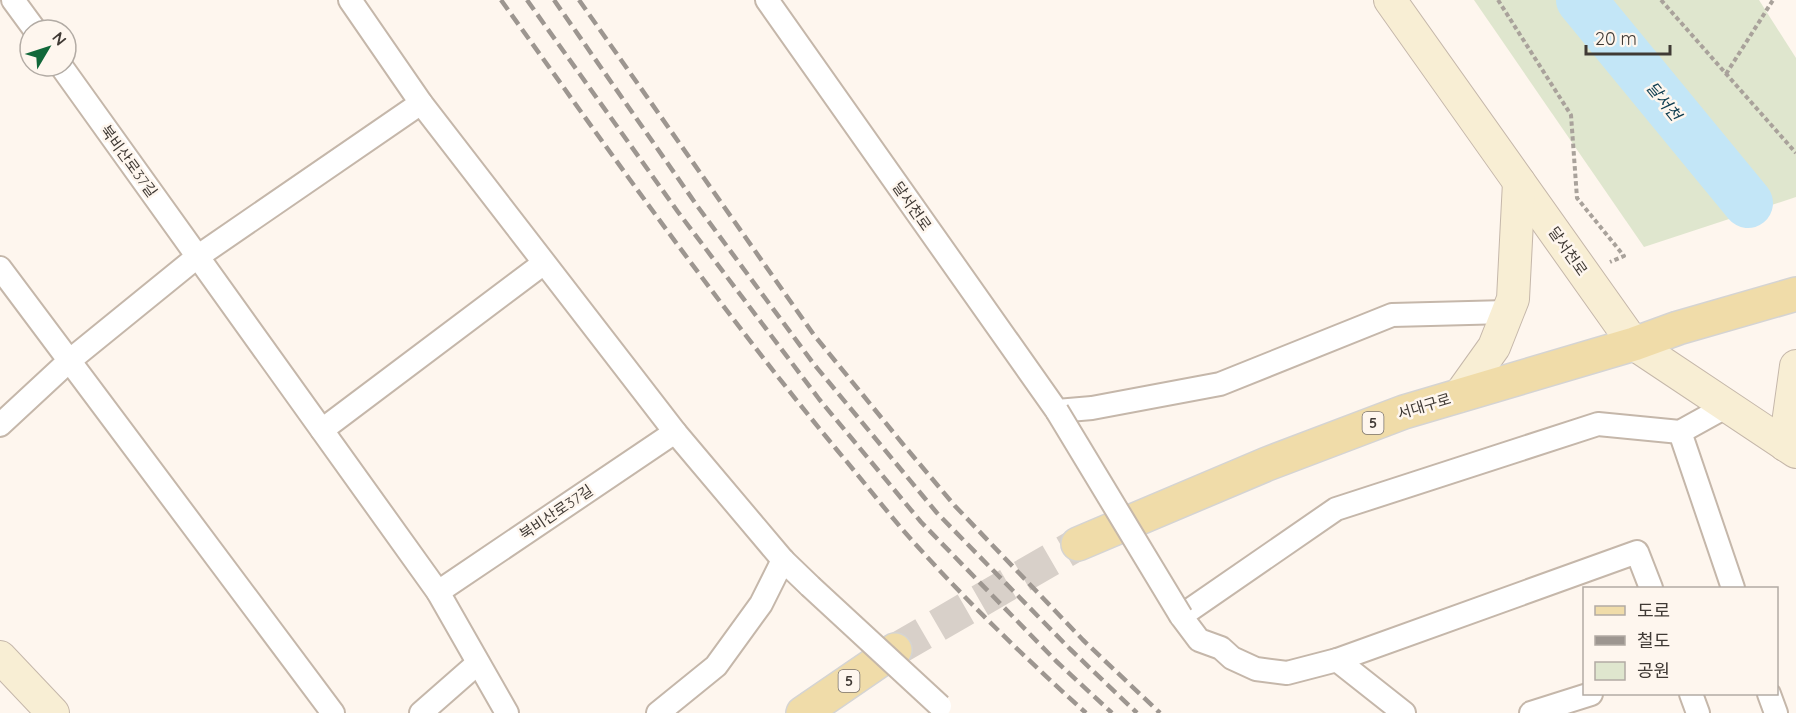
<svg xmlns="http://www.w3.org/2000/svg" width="1796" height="713" font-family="Quicksand,'Noto Sans KR',sans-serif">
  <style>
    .green { fill: #dfe6ce }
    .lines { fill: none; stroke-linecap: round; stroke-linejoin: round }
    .river { stroke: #c3e6f7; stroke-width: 50 }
    .primary-tunnel { stroke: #d8d0c9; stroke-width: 33; stroke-dasharray: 33 16; stroke-linecap: butt }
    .street-casing { stroke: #c5b7aa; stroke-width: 26 }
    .secondary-casing { stroke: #c5b7aa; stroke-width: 34 }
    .primary-casing { stroke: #d5d4d3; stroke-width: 36 }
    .path { stroke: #a9a29b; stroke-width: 4; stroke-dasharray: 4.5 3; stroke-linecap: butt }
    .street { stroke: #fff; stroke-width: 22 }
    .secondary { stroke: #f8eed4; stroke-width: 32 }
    .primary { stroke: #f0dca9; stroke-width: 33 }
    .rail { stroke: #9d9690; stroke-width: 4.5; stroke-dasharray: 12 6; stroke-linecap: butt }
    .street-bridge-casing { stroke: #c5b7aa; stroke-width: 26; stroke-linecap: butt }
    .street-bridge { stroke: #fff; stroke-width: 22 }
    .labels { text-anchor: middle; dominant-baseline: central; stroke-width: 5; stroke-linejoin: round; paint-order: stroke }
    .shield { fill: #fef6ee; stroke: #79726c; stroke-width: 1.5 }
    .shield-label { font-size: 14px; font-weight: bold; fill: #403a35 }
    .street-label { font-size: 15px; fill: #403a35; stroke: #fef6ee }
    .water-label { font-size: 16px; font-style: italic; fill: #0e3d50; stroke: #fef6ee }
  </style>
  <rect width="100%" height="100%" fill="#fef6ee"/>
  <polygon class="green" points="1474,0 1759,0 1796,58 1796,197 1644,247"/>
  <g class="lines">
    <polyline class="river" points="1581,0 1748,203"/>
    <polyline class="primary-tunnel" points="895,650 1078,544"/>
    <g class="street-casing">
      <g id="street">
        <polyline points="13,0 35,30"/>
        <polyline points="350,0 421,103 675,432 783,560 810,586"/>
        <polyline points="767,0 1057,411 1092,408 1220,384 1392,315 1507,312"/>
        <polyline points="61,66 438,592 507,713"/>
        <polyline points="0,268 333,713"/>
        <polyline points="0,425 69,361 197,257 421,103"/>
        <polyline points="322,430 544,263"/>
        <polyline points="1680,432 1733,588"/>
        <polyline points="438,592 675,432"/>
        <polyline points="1337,660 1637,552 1651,588"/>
        <polyline points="1691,694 1698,713"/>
        <polyline points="1769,694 1776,713"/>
        <polyline points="421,713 478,663"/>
        <polyline points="658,713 716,666 761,604 783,560"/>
        <polyline points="1404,713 1337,660 1287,673 1256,669 1232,658 1221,648 1199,640 1181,616 1336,509 1598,424 1680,432 1727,406"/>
        <polyline points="1531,713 1591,694"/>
      </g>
    </g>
    <g class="secondary-casing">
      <g id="secondary">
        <polyline points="1390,0 1634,344 1796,452"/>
        <polyline points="1459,396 1494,347 1513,299 1519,182"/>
        <polyline points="1785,445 1796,366"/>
        <polyline points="0,657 53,713"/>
      </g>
    </g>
    <g class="primary-casing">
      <g id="primary">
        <polyline points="1078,544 1267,464 1404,412 1634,344 1678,328 1796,294"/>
        <polyline points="803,713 895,650"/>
      </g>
    </g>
    <g class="path">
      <polyline points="1498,0 1571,115 1577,198 1624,256 1610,262"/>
      <polyline points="1661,0 1796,153"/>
      <polyline points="1726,74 1773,0"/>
    </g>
    <use href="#street" class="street"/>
    <use href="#secondary" class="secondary"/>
    <use href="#primary" class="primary"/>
    <g class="rail">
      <path d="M501 0C610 152 718 306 837 450 859 476 880 503 902 529 959 594 1022 655 1086 713"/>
      <polyline points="527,0 678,212 819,399 921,522 1056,661 1112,713"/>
      <polyline points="554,0 698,207 813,363 937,513 1070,649 1137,713"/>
      <polyline points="579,0 814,335 902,443 955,506 1083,640 1160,713"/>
    </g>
    <g class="street-bridge-casing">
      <g id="street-bridge">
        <polyline points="1057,411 1181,616"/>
        <polyline points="810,586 940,706"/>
      </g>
    </g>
    <use href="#street-bridge" class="street-bridge"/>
  </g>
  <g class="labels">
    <g class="shield">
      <rect x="1362.5" y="412" width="21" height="22" rx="4.5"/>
      <rect x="838.5" y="670" width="21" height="22" rx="4.5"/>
    </g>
    <g class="shield-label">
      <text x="1373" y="423">5</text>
      <text x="849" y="681">5</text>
    </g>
    <g class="street-label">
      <text transform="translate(129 161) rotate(54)">북비산로37길</text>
      <text transform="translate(912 206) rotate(55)">달서천로</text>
      <text transform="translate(1568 251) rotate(55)">달서천로</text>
      <text transform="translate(1424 406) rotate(-17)">서대구로</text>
      <text transform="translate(556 512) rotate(-34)">북비산로37길</text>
    </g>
    <g class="water-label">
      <text transform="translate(1664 101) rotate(51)">달서천</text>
    </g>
  </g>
  <rect x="1583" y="587" width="195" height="108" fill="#fef6ee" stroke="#b2aba4" stroke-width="1.5"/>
  <rect x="1595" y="606" width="30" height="9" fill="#f0dca9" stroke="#b2aba4" stroke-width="1.5"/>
  <text x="1637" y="617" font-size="18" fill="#403a35">도로</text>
  <rect x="1595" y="636" width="30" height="9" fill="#9d9690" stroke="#b2aba4" stroke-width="1.5"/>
  <text x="1637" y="647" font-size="18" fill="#403a35">철도</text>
  <rect x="1595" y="662" width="30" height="18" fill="#dfe6ce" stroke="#b2aba4" stroke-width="1.5"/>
  <text x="1637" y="677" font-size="18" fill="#403a35">공원</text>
  <g transform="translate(48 48) rotate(51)"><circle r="28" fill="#fef6ee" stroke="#b2aba4" stroke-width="1.5"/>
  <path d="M0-4.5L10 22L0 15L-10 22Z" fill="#11683a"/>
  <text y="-9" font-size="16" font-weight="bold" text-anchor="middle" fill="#403a35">N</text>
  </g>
  <path d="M1586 45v9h84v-9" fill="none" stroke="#403a35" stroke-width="3"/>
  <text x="1595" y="45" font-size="18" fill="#403a35" stroke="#fef6ee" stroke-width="4.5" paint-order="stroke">20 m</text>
</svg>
